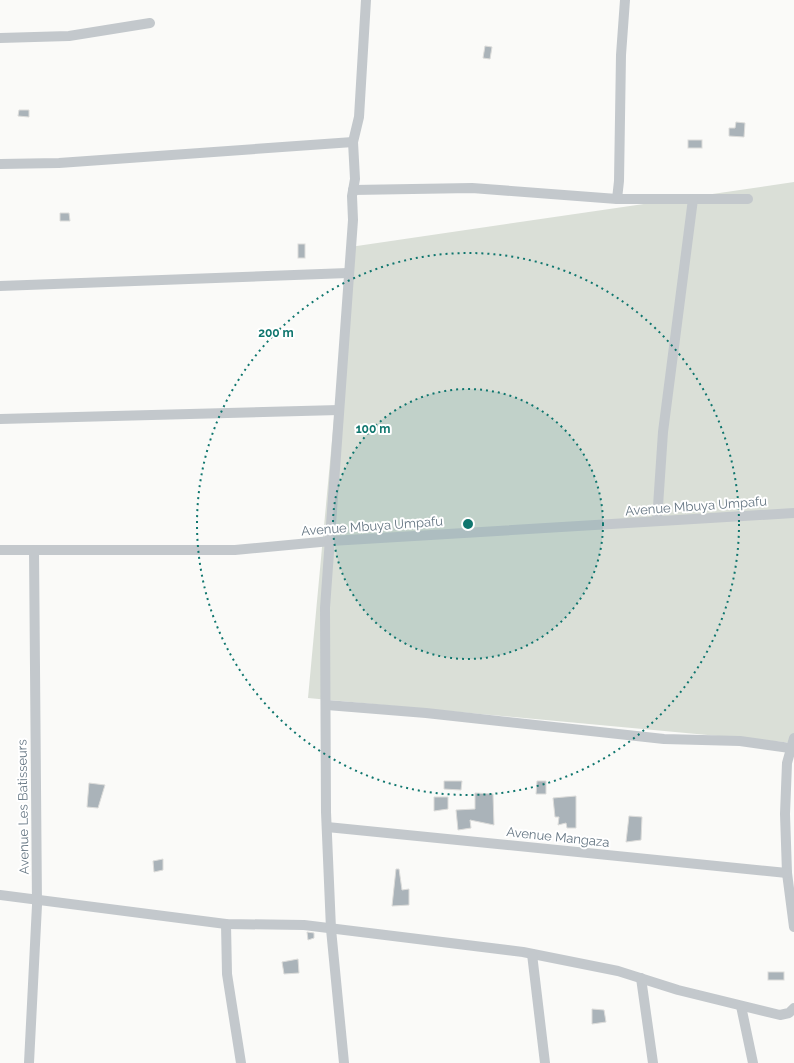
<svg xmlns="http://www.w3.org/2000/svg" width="794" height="1063" font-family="Raleway,sans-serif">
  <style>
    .green { fill: #dadfd7 }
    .building { fill: #aab3b9; stroke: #dcdcda }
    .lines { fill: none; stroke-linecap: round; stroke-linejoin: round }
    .street { stroke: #c3c8cc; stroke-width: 10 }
    .ring { fill: none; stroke: #0f766e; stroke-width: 2; stroke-dasharray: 2 4 }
    .labels { text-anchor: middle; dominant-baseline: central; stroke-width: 4; stroke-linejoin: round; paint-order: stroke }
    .street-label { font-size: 13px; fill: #657683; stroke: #fff }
    .centre { fill: #0f766e; stroke: #fff; stroke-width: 2 }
    .ring-label { font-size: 12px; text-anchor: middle; font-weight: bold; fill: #0f766e; stroke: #fff; stroke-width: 4; stroke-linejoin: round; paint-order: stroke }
  </style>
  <rect width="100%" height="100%" fill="#fafaf8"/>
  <polygon class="green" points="794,182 794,743 308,698 350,247"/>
  <g class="building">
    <polygon points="485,46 492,47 490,59 483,58"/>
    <polygon points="19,110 29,110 29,117 18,116"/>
    <polygon points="736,122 745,123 744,137 729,136 729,128 735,128"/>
    <rect x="688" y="140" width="14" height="8"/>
    <polygon points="60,213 69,213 70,221 60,221"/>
    <rect x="298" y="244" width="7" height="14"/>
    <polygon points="444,781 462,781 461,790 444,789"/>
    <polygon points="537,781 546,781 546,794 536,794"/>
    <polygon points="89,783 105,785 98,808 87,807"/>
    <polygon points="475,793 493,794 494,825 470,820 471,828 458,830 456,810 475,809"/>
    <polygon points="576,796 576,828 567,828 566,823 558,825 559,817 555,817 553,798"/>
    <polygon points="434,797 448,797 448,809 434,811"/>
    <polygon points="629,816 642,817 641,840 626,842"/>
    <polygon points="163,859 163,870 154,872 153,861"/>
    <polygon points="396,869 399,869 402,890 409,889 409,905 392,906"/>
    <polygon points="307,932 314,933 314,938 308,940"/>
    <polygon points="298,959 299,973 284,974 282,962"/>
    <rect x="768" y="972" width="16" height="8"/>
    <polygon points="592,1009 604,1010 606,1022 592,1024"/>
  </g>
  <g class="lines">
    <g class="street">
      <polyline points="0,38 69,36 150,23"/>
      <polyline points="0,164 59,163 353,142"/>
      <polyline points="353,190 472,188 617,199 748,199"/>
      <polyline points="617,199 619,181 621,55 625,0"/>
      <polyline points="0,286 348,273"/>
      <polyline points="0,419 339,410"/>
      <polyline points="657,521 663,432 693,199"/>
      <polyline points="0,550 235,550 331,541 794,513"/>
      <polyline points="327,705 426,713 664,739 740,741 790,748"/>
      <polyline points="794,738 787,763 785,814 787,873 794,927"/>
      <polyline points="327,827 787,873"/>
      <polyline points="0,895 226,924 304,925 523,952 618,971 678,990 780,1015 789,1013 794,1008"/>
      <polyline points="226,924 227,974 241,1063"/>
      <polyline points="532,954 545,1063"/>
      <polyline points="641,978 653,1063"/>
      <polyline points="741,1006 753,1063"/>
      <polyline points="29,1063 37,905 34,550"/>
      <polyline points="344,1063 331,929 326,812 325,608 353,220 352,196 355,179 353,142 359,117 366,0"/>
    </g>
  </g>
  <circle cx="468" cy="524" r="135" fill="#0f766e" fill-opacity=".12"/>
  <g class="ring">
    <circle cx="468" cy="524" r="135"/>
    <circle cx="468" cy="524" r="271"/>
  </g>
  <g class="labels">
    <g class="street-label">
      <text transform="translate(696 506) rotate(-4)">Avenue Mbuya Umpafu</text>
      <text transform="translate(372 526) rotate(-4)">Avenue Mbuya Umpafu</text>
      <text transform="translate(23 807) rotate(-91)">Avenue Les Batisseurs</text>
      <text transform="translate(558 837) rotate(6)">Avenue Mangaza</text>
    </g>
  </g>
  <circle cx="468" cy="524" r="6" class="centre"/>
  <g class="ring-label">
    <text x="276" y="337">200 m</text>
    <text x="373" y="433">100 m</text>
  </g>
</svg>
